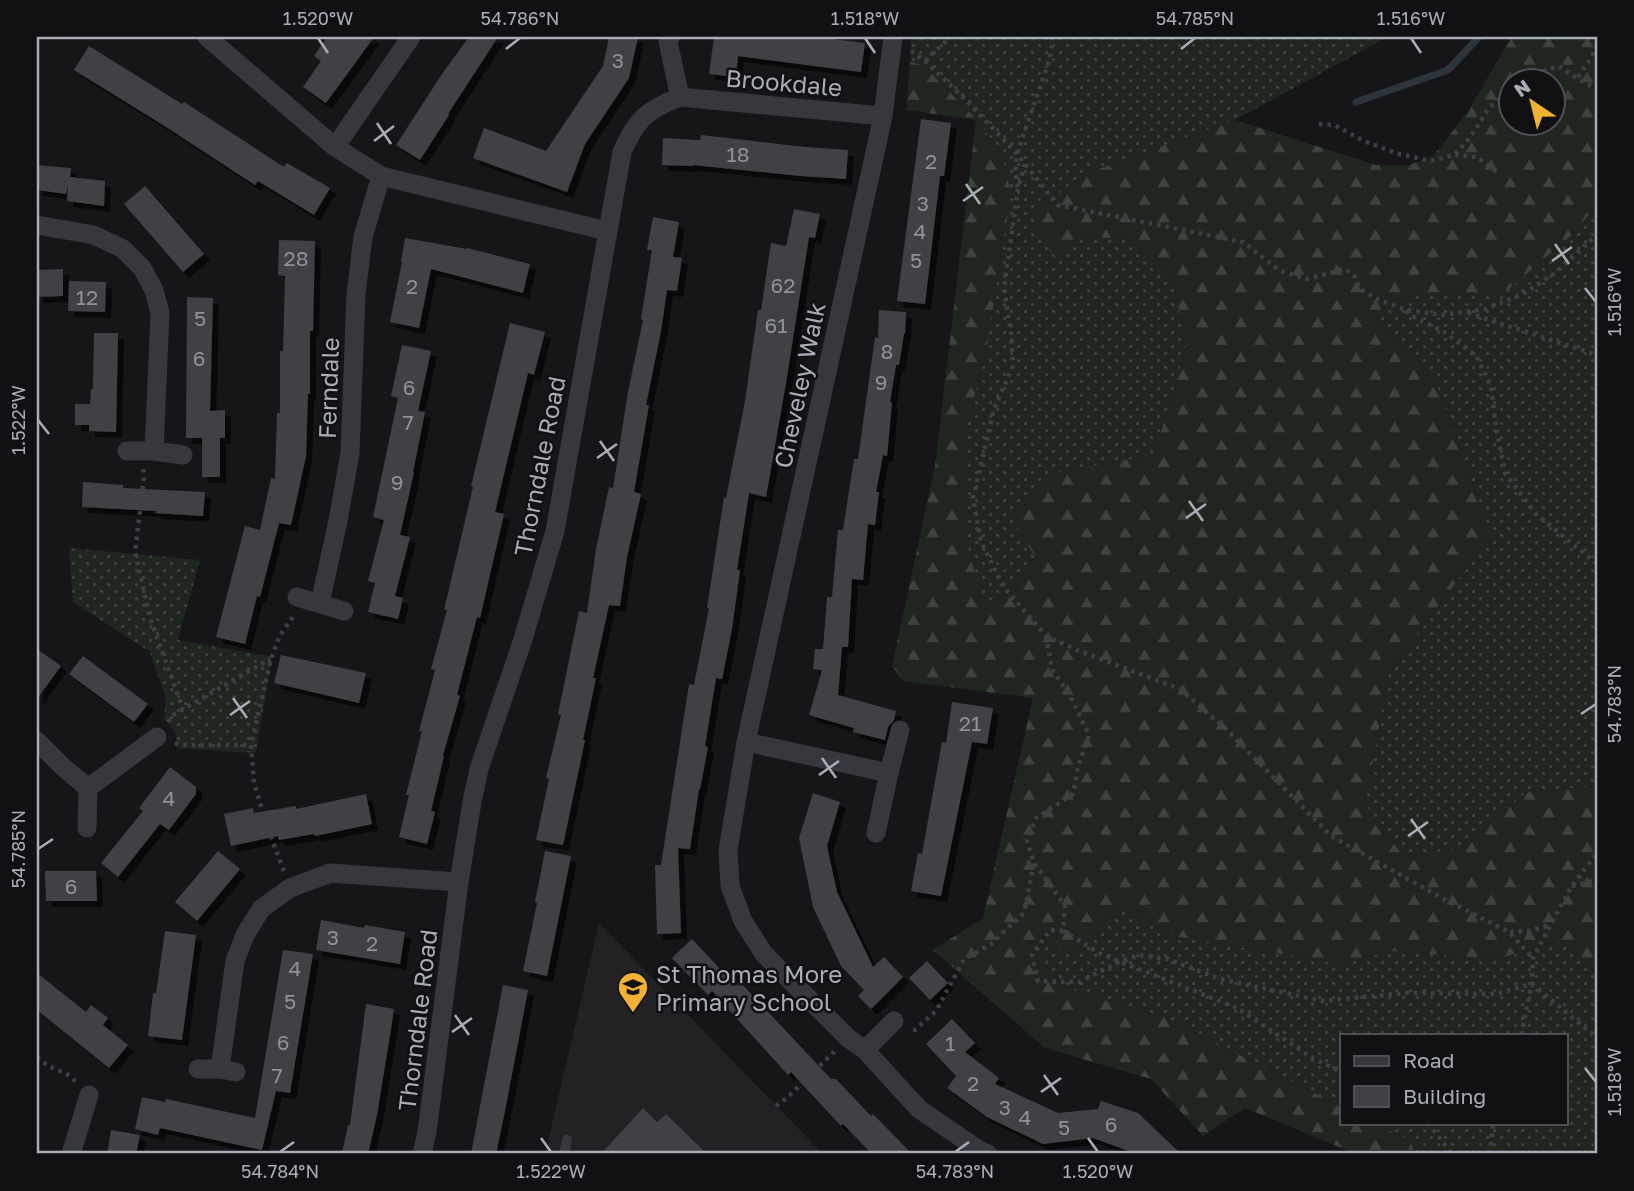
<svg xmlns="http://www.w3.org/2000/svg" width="1634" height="1191" font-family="'Golos Text',sans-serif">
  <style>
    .built { fill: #222225 }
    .grass { fill: url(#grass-dots) }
    .forest { fill: url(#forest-firs); fill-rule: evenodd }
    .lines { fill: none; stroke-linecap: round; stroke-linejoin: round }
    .stream { stroke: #2c353c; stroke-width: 7 }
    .building { fill: #404145; filter: url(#shadow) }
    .path { stroke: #3d3f44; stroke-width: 4.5; stroke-dasharray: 3.5 5; stroke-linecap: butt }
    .service { stroke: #37383d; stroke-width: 10 }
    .minor { stroke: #37383d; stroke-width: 19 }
    .ticks { fill: none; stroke: #a8adb8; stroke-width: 2.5 }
    .labels { text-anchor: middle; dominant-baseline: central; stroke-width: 5; stroke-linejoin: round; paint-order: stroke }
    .number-label { font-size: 21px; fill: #8e929b }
    .street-label { font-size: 24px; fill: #a8adb8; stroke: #111113 }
    .poi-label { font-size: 24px; fill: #a8adb8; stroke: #111113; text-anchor: start }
    .neatline { fill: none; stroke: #a8adb8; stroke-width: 2.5 }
    .ticks-label { font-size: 18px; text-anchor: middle; fill: #a8adb8 }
  </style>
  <defs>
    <pattern id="grass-dots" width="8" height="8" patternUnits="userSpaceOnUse" patternTransform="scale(1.75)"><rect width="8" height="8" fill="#1e261f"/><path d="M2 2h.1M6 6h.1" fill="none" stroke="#3c433d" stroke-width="1.8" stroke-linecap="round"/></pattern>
    <pattern id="forest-firs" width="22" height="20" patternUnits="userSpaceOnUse" patternTransform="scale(1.75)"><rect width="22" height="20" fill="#1e261f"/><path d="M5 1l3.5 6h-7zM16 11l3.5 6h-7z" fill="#3c433d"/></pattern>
    <filter id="shadow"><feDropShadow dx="6" dy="6" stdDeviation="0" flood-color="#0009"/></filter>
  </defs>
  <rect width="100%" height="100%" fill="#161618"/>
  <polygon class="built" points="599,923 823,1154 545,1154"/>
  <g class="grass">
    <polygon points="911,37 1383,37 1382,40 1235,120 1082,175 1077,236 1126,239 1170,275 1188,342 1154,455 1056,473 1035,557 985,607 965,539 965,433 986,352 1002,153 976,119 923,65 910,62"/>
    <polygon points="1597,204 1597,786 1527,792 1460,849 1403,856 1365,804 1389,672 1491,535 1437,386 1374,320 1412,295 1476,296 1575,232"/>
    <polygon points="69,548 200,560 178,640 272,657 256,753 178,748 175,731 164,719 166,698 150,652 73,602"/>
    <polygon points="1117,908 1174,936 1343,964 1390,951 1496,959 1565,940 1597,975 1597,1154 1414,1154 1410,1141 1374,1123 1566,1123 1566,1035 1342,1035 1342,1107 1169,1019 1049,983 1040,941 1073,954"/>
  </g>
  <path class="forest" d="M1512 37H1597V204L1575 232 1508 290 1476 296 1412 295 1374 320 1437 386 1491 535 1389 672 1365 804 1403 856 1460 849 1527 792 1597 786V975L1565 940 1496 959 1390 951 1343 964 1174 936 1117 908 1073 954 1040 941 1049 983 1169 1019 1342 1107V1123H1374L1411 1141 1414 1154H1356L1245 1108 1203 1136 1151 1079 1045 1048 933 950 983 918 1033 698 903 681 892 666 935 466 976 120 906 110 910 62 923 65 976 119 1002 153 1011 194 986 352 965 433V539L985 606 1035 557 1011 517 1056 473 1154 455 1188 342 1170 275 1126 239 1077 236 1054 256 1040 237 1035 213 1082 175 1235 120 1376 165H1409L1433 156 1466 114ZM1512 80H1554V122H1512Z"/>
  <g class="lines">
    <polyline class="stream" points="1356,102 1448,70 1479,37"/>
  </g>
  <g class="building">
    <polygon points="327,37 374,37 326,103 303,87 321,61 314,56"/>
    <polygon points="469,37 498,37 448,114 449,115 420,160 396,145 442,74"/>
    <polygon points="609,37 638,37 629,78 585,144 567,192 473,158 484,128 546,151 603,66"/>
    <polygon points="714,37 815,37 865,43 861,72 738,56 736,77 709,74"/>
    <polygon points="89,46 182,104 184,102 284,167 287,163 330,188 314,215 258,181 255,185 163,125 74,70"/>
    <polygon points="921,119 951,123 944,176 940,176 925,304 897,301"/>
    <polygon points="701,135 805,147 848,150 846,179 801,176 693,165 693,166 662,165 663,138 700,140"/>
    <polygon points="37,165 71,168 70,177 105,181 104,206 67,201 68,184 66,194 37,190"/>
    <polygon points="145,186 204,254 183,272 124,204"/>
    <polygon points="794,209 820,214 815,238 809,237 786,383 766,497 749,493 737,570 740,570 732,629 722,679 716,678 705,746 708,747 700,789 699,789 690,849 678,848 681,933 657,934 655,865 661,865 689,684 694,685 709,608 707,608 724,497 726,498 745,401 758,310 761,310 771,243 786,246"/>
    <polygon points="653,217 679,222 673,257 682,258 677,291 667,290 661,331 646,405 649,405 634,492 641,494 627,557 620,606 609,605 593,678 596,678 583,740 585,740 563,845 536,840 549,779 546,778 561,715 558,714 579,611 587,613 596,549 609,487 613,488 628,392 643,320 641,319 652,250 647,250"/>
    <polygon points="405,238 467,249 467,248 530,264 523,293 431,269 419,328 390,322 402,262 401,262"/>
    <polygon points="279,240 315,241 313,331 310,331 310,394 308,394 306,456 291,525 279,523 260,597 257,596 245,644 216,637 245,526 260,530 271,478 275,479 277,413 280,413 280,351 283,351 285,276 278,275"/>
    <polygon points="63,269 63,296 37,297 37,270"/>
    <polygon points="69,281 106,282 105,312 68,311"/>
    <polygon points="187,297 213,298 210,411 225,410 225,438 220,438 220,477 202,477 202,438 186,438"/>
    <polygon points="879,310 906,312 905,334 904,334 899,365 896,365 890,402 892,403 887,456 883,455 876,492 879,492 875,525 868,524 863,580 852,579 848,647 842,647 838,695 896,711 894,720 888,727 885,740 853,732 854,728 809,715 822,670 813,669 815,649 823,649 827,597 832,597 838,530 843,530 854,459 858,459 875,337 878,338"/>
    <polygon points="510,323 545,332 534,375 528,373 495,512 504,514 480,618 477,617 457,695 460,696 443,755 444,756 431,811 435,812 427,844 399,837 409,795 406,795 422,731 419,731 435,670 431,669 447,610 444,610 473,487 471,486"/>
    <polygon points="94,333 118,333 116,432 89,431 89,425 75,425 75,404 90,404 91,389 93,389"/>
    <polygon points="402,345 431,351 418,411 425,412 413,472 414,472 400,535 410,537 395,596 403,598 398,619 368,612 375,583 368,581 384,520 373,517 398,398 391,396"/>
    <polygon points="83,482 123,485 123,488 205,492 203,516 155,513 156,511 82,507"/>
    <polygon points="37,649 61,666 37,699"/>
    <polygon points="281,655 366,673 359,703 274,683"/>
    <polygon points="83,656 148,704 134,722 69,674"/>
    <polygon points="952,702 993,708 987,744 972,742 941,896 911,891 918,853 922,854 942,742 946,743"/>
    <polygon points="170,767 196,787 196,794 169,830 160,824 118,877 101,863 143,811 139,808"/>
    <polygon points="813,793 840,802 827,846 837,892 873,967 884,957 903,977 871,1009 858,996 864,990 841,966 813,907 799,838"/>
    <polygon points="366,794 372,824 315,836 314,834 279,840 278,836 231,846 224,814 253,808 254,813 296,806 296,809"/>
    <polygon points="218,851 240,869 197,921 175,902"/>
    <polygon points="545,851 571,856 547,976 523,971 537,903 535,902"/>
    <polygon points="45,871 96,871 97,901 46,901"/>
    <polygon points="321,920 364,928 365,925 405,932 400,964 316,950"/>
    <polygon points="165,931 196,935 182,1040 148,1036 153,993 156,993"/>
    <polygon points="692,939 736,986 740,982 831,1079 836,1079 871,1116 873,1114 912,1154 872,1154 843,1124 841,1126 791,1072 788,1075 712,991 708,995 672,958"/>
    <polygon points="283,950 313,954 290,1093 276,1091 262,1150 160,1128 158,1135 135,1129 142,1097 165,1102 166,1099 255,1118"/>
    <polygon points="927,961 948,983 930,1000 909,978"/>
    <polygon points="37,973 86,1012 91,1005 108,1018 103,1025 128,1045 109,1068 37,1010"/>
    <polygon points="503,985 528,990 505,1111 496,1154 471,1154"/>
    <polygon points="366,1004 394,1009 391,1029 377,1115 368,1154 342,1154 348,1125 350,1125"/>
    <polygon points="952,1019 975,1043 965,1052 999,1078 995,1084 1058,1113 1098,1109 1101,1101 1138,1113 1181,1154 1137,1154 1093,1138 1043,1144 987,1117 947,1088 956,1076 926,1044"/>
    <polygon points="643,1108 657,1122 666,1114 707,1154 601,1154"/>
    <polygon points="111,1130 140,1135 136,1154 107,1154"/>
  </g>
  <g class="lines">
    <g class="path">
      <polyline points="911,51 925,61 964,98 1017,154 1058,205 1243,242 1280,271 1306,279 1345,269 1354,276 1361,290 1381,301 1406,310 1443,315 1486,309 1523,294 1555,273 1597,235"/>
      <polyline points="925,61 950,37"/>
      <polyline points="1578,77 1592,56 1597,44"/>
      <path d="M1519 80 1558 66C1571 73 1583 84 1597 88"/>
      <polyline points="1319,124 1334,125 1364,141 1399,154 1431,161 1454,155 1470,138 1489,108 1512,88"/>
      <polyline points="1455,155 1477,157 1497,172"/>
      <polyline points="1025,164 1018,189 1004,288 1011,333 1013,366 994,409 973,498 981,542 1003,586 1046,636 1079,651 1180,689 1226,729 1331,836 1440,897 1509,932 1533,958"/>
      <polyline points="1018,187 1015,173 1017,154 1050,58 1053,37"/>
      <polyline points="1296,276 1301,260"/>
      <polyline points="1406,311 1414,317 1443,331 1476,356 1491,386 1495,421 1505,473 1535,513 1597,564"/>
      <polyline points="1468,313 1597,355"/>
      <polyline points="143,469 144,478 135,552 150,618 183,709"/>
      <polyline points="1046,636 1052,669 1070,696 1089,735 1078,767 1073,794 1036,818 1027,841 1034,863 1065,906 1063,931 1101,954 1237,1008 1314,1059 1342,1072"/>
      <polyline points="168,722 173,715 270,659"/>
      <polyline points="175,743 181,745 251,745"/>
      <polyline points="284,871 268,829 254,783 251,745 271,659 280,635 293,617"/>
      <polyline points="1572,886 1597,880"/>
      <polyline points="1063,931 1050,930 1032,955 1038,981 1079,982 1119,962 1139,955 1168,959 1220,979 1322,1001 1406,993 1496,994 1532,984 1597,1038"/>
      <polyline points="1510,932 1529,931 1550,925"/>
      <polyline points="913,1030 915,1030 936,1011 964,959 990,945 1024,913 1034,863"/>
      <polyline points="1521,1035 1532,984 1533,958 1571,887 1597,853"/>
      <polyline points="37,1057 48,1066 67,1074 76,1082"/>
      <polyline points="776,1106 787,1098 835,1051"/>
      <polyline points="1428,1123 1452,1154"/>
      <polyline points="1490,1154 1493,1123"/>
    </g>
    <polyline class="service" points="564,1154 567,1140"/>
    <g class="minor">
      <polyline points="207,37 335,147 381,176 607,231"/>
      <polyline points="670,37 668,42 680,97"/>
      <polyline points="893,37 883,116 746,742 728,850 730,886 743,921 764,954 848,1038 865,1050 919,1109 979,1150 988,1154"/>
      <polyline points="335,147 411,37"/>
      <polyline points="37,225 94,235 123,249 142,268 154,290 160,313 154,451"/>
      <polyline points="127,451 154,451 183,455"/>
      <polyline points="297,597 344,611"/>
      <polyline points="320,603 338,521 350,453 356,294 363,237 381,176"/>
      <polyline points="37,741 63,767 88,788"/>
      <polyline points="746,742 889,773"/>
      <polyline points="87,828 88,788 157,737"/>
      <polyline points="876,833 889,773 900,730"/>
      <polyline points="865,1050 894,1021"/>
      <polyline points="198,1069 220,1069 236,1072"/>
      <polyline points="220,1069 235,961 245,935 261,909 290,888 330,873 459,882"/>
      <polyline points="71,1154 89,1095"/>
      <path d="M422 1154 427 1132 459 882 472 802 479 769 523 639 555 531 622 152C636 120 646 110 680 97L883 116"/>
    </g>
  </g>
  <path class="ticks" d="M318 38 328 53M865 38 875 53M1411 38 1421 53M506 49 520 38M1181 49 1195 38M377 123 391 144M374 141 394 126M966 184 980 204M963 201 983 187M1555 244 1569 264M1552 261 1572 247M1585 288 1596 302M38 420 49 434M600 441 614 461M597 458 617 444M1189 501 1203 521M1186 518 1206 504M233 698 247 718M1581 714 1596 704M230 715 250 701M822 758 836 778M819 775 839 761M1411 819 1425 839M1408 836 1428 822M38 849 53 839M455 1015 469 1035M452 1032 472 1018M1585 1068 1596 1082M1044 1075 1058 1095M1041 1092 1061 1078M541 1138 551 1152M1088 1138 1098 1152M280 1152 294 1142M955 1152 969 1142"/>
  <defs>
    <g id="school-pin" transform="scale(1.575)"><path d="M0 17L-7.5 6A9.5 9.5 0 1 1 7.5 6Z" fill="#f2b134" stroke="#111113"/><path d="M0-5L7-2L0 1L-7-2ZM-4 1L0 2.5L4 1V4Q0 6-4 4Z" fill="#111"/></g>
  </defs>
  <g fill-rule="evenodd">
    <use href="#school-pin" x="633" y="987"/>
  </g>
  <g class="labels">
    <g class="number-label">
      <text x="618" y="60">3</text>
      <text x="738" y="154">18</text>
      <text x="931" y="161">2</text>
      <text x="923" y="203">3</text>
      <text x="920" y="231">4</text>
      <text x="296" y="258">28</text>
      <text x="916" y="260">5</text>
      <text x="783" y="285">62</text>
      <text x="412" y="286">2</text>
      <text x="87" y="297">12</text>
      <text x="200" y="318">5</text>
      <text x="776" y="325">61</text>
      <text x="887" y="351">8</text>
      <text x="199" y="358">6</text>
      <text x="881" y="382">9</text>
      <text x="409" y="387">6</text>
      <text x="408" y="422">7</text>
      <text x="397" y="482">9</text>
      <text x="970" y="723">21</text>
      <text x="169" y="798">4</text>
      <text x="71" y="886">6</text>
      <text x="333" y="937">3</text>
      <text x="372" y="943">2</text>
      <text x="295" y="968">4</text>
      <text x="290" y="1001">5</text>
      <text x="283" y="1042">6</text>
      <text x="950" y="1043">1</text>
      <text x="277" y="1075">7</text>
      <text x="973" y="1083">2</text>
      <text x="1005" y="1107">3</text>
      <text x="1025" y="1117">4</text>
      <text x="1111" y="1124">6</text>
      <text x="1064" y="1127">5</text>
    </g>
    <g class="street-label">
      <text transform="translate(784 82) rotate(5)">Brookdale</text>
      <text transform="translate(799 385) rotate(-78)">Cheveley Walk</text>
      <text transform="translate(328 388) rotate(-88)">Ferndale</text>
      <text transform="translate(539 466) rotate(-79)">Thorndale Road</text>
      <text transform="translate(417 1020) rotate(-83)">Thorndale Road</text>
    </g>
    <g class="poi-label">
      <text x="656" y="973">St Thomas More<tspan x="656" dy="28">Primary School</tspan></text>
    </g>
  </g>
  <rect width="1634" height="1191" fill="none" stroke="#111113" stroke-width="77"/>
  <rect x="1340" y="1034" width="228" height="91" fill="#111113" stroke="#4d4f55" stroke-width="2"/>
  <rect x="1354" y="1056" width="35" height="10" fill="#37383d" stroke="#4d4f55" stroke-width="2"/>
  <text x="1403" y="1068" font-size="21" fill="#a8adb8">Road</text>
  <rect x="1354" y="1086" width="35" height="21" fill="#404145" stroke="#4d4f55" stroke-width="2"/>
  <text x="1403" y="1104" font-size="21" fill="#a8adb8">Building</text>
  <g transform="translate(1532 102) rotate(325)"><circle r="33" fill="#111113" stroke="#4d4f55" stroke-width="2"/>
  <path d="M0-5L12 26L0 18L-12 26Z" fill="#f2b134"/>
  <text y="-10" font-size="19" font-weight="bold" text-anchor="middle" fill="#a8adb8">N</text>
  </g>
  <rect x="38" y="38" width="1558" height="1114" class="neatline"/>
  <g class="ticks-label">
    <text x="318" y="25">1.520°W</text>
    <text x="520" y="25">54.786°N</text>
    <text x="865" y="25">1.518°W</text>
    <text x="1195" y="25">54.785°N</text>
    <text x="1411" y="25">1.516°W</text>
    <text transform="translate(1615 302) rotate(-90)" y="6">1.516°W</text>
    <text transform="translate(19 420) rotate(-90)" y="6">1.522°W</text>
    <text transform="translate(1615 704) rotate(-90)" y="6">54.783°N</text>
    <text transform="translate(19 849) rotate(-90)" y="6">54.785°N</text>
    <text transform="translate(1615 1082) rotate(-90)" y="6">1.518°W</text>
    <text x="280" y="1178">54.784°N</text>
    <text x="551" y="1178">1.522°W</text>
    <text x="955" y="1178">54.783°N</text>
    <text x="1098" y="1178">1.520°W</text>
  </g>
</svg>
